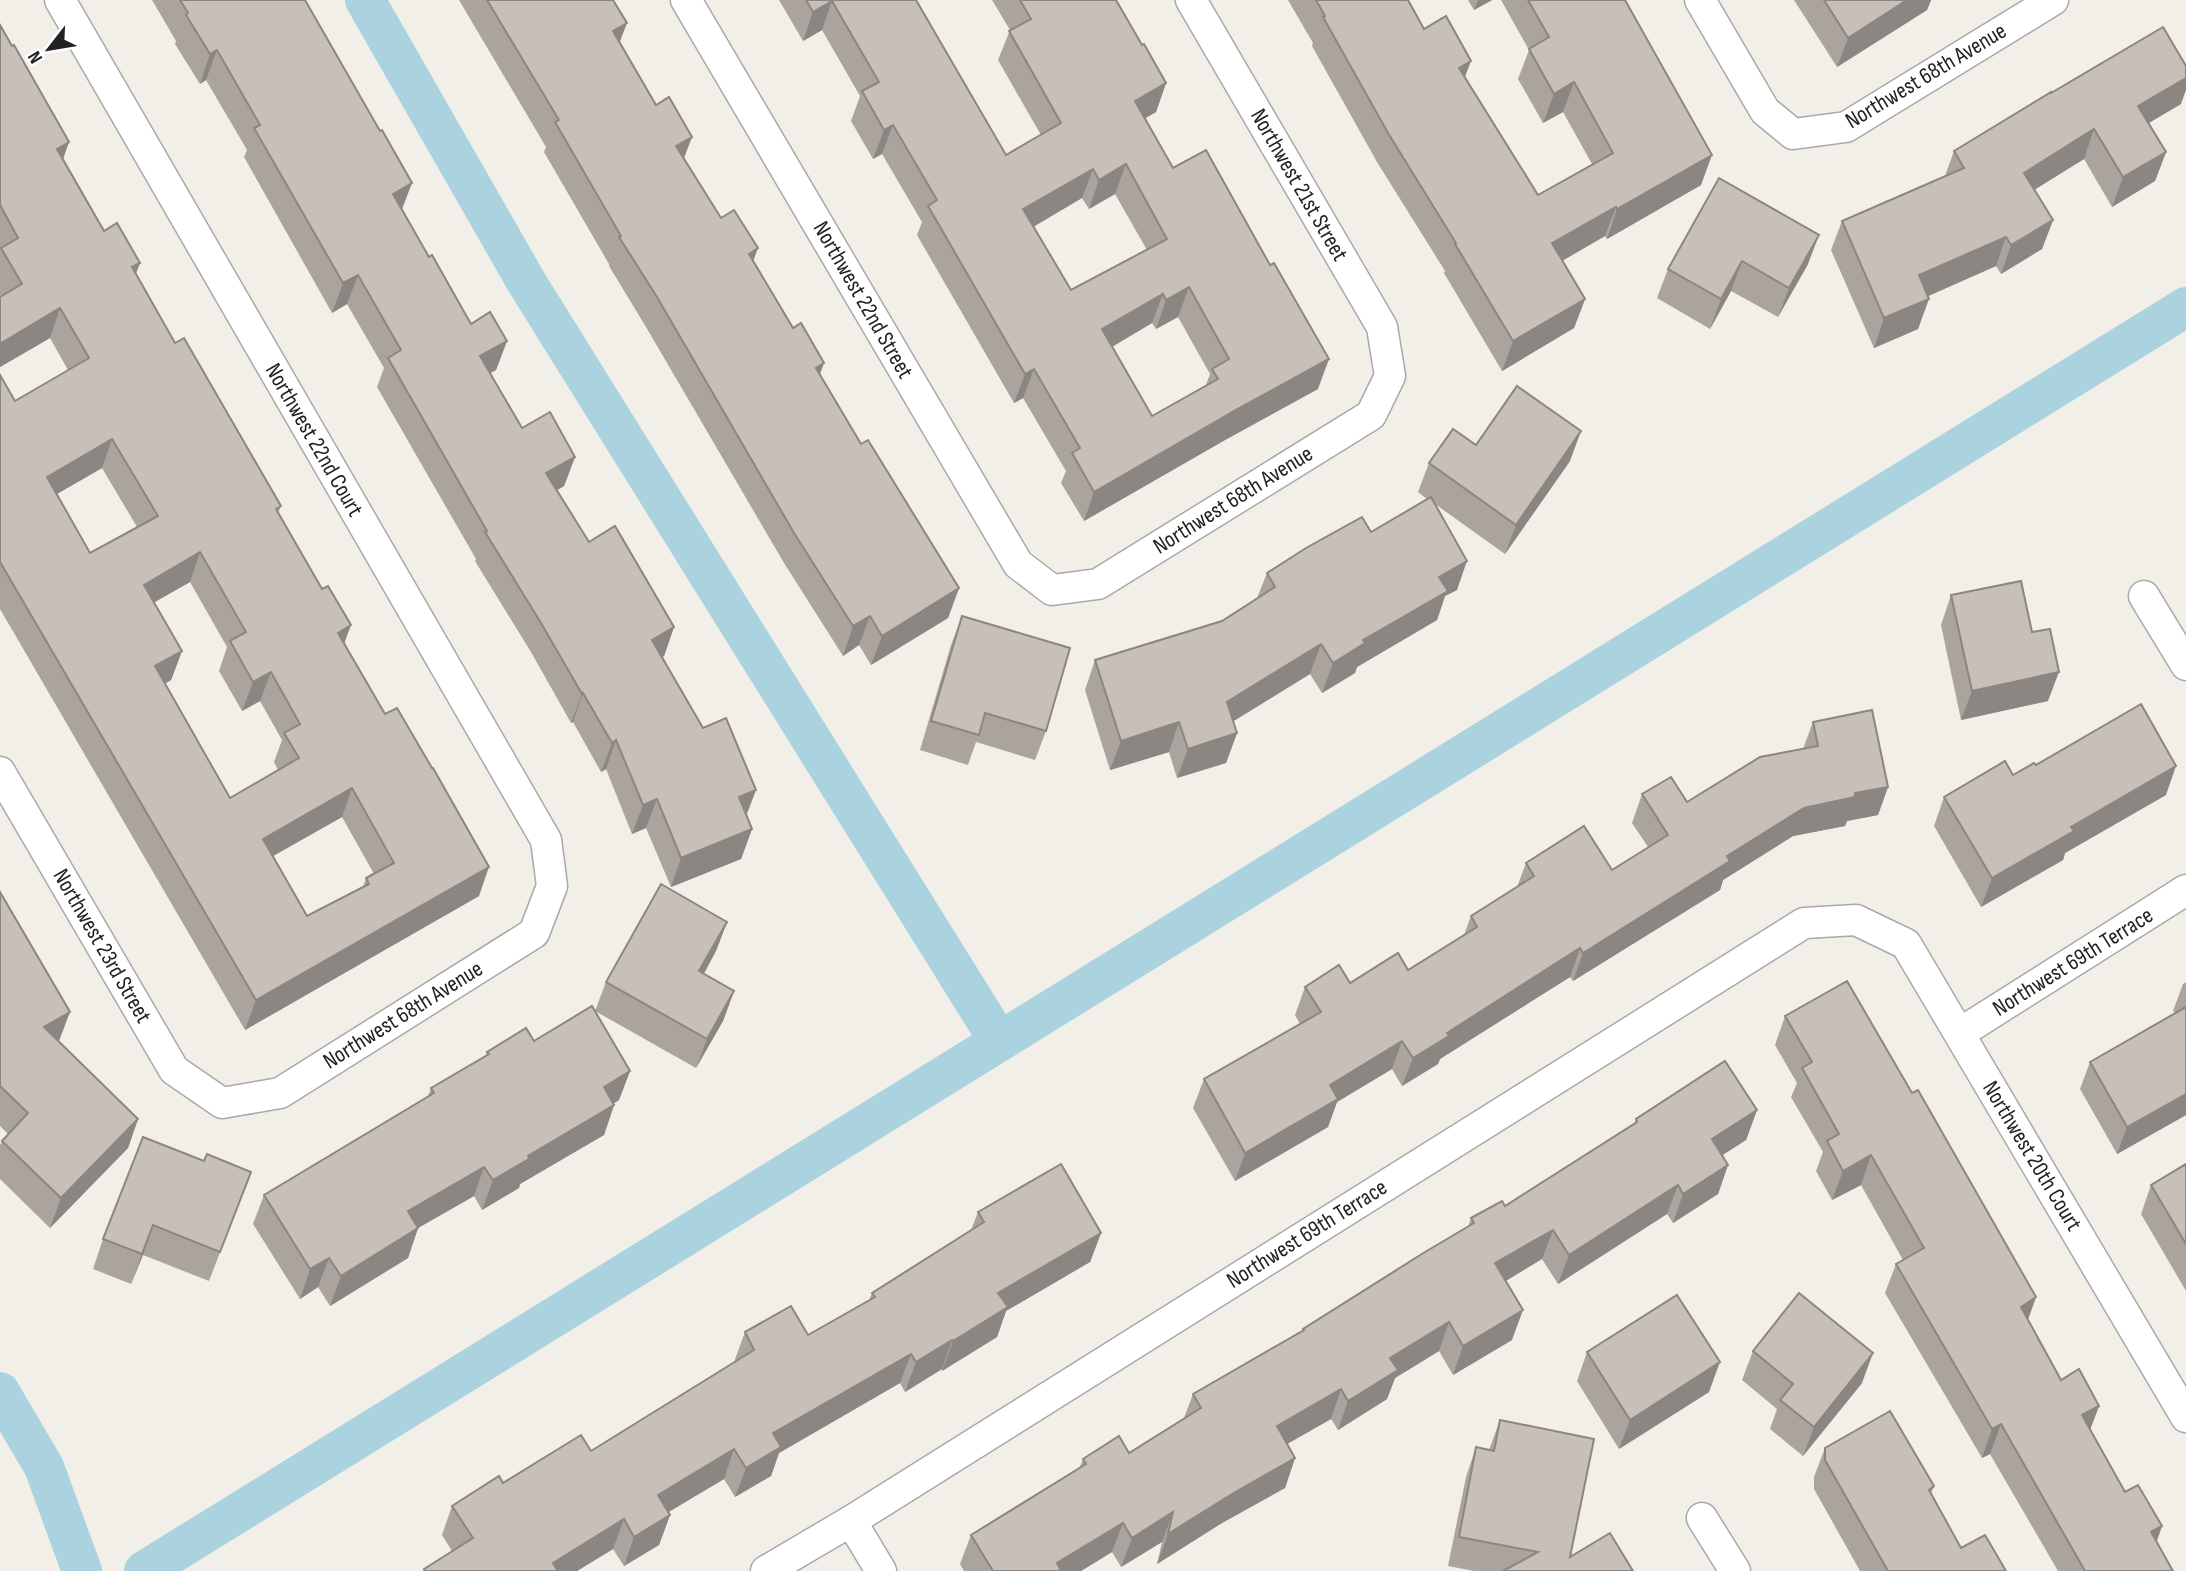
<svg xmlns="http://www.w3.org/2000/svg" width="2186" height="1571" font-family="'Sofia Sans Condensed',sans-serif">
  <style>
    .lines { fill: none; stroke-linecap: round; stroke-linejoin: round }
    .canal { stroke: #aad3df; stroke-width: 40 }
    .street-casing { stroke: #a9a9a9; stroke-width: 33 }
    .street { stroke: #fff; stroke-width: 30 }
    .wall { fill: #aba49e; fill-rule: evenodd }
    .shaded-wall { fill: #8b8681 }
    .building { fill: #c7bfb8; stroke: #8b8681; stroke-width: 2; fill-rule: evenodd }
    .labels { text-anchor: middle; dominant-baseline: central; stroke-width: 6; stroke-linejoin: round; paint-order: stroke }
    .street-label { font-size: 23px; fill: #222; stroke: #fff }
  </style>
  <rect width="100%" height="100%" fill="#f2efe9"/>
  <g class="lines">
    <g class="canal">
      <polyline points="365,0 527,283 999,1041"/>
      <polyline points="0,1392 44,1467 82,1571"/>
      <polyline points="144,1571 2186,307"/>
    </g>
    <g class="street-casing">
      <g id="street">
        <polyline points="686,0 1018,564 1052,590 1098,584 1371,415 1390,376 1382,327 1191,0"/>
        <polyline points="1700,0 1765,111 1793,134 1846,127 2053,0"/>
        <polyline points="2144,596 2186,665"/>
        <polyline points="0,772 174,1070 222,1103 280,1093 534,933 552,886 546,840 60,0"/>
        <polyline points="1960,1033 2186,890"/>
        <polyline points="1702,1518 1735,1571"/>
        <polyline points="851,1521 881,1571"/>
        <polyline points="766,1571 851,1521 1804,923 1856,920 1906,944 2186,1417"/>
      </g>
    </g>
    <use href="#street" class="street"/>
  </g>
  <g class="wall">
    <polygon points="152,0 305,0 402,210 429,257 471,324 507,341 496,370 490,373 522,428 575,457 564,486 557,490 589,542 674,627 664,656 662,657 747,815 752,829 741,859 671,887 646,828 632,834 606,769 601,772 573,722 571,723 531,652 475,561 476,559 377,387 384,368 347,304 332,313 244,157 247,150 206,80 200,84 175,44 176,41"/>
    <polygon points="459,0 613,0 620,43 684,159 721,218 753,261 793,328 824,363 820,374 861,444 959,588 948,618 871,665 859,645 843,656 784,563 646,327 609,266 609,264 544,152 546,147"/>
    <path d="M779 0H916L1006 155 1041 135 998 60 1010 30 992 0H1116L1142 45 1166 83 1156 112 1145 118 1173 168 1318 389 1225 440 1084 521 1061 483 1066 471 1023 398 1014 403 917 235 922 222 882 154 873 159 851 121 860 96 822 30 803 41ZM1115 194 1147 250 1071 290 1033 226 1082 198 1089 209ZM1178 317 1210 374 1206 385 1152 416 1112 347 1152 323 1156 329Z"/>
    <polygon points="1288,0 1408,0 1424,29 1465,78 1538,195 1592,164 1563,112 1543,123 1518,79 1529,50 1501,0 1625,0 1701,185 1607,239 1605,236 1562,261 1585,299 1574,328 1502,371 1444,273 1445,271 1377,162 1312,46 1313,43"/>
    <polygon points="1468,0 1492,0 1474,10"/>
    <polygon points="1794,0 1931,0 1927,10 1837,67"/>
    <path d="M0 25 63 159 104 231 136 274 175 343 281 506 278 514 344 643 479 896 245 1030 0 609V375L15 401 68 370 50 338 0 367V297L1 296 0 294ZM102 468 137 527 90 553 57 494ZM190 582 227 647 219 671 242 711 260 701 282 740 274 762 278 770 230 798 165 684 171 680 182 651 154 602ZM342 817 374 874 366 878 363 887 307 916 273 856Z"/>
    <polygon points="2051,93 2181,104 2149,123 2166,152 2155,181 2112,207 2084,159 2034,190 2053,220 2042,249 2001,274 1996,266 1928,296 1918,329 1874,348 1831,250 1842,221 1945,176 1954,151"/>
    <polygon points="1719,178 1808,264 1778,317 1731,291 1710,329 1657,298 1668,269"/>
    <polygon points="1476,445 1570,461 1505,554 1435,504 1457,590 1445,596 1437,620 1357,667 1355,673 1322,693 1310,674 1233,721 1237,733 1226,763 1177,778 1169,752 1110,770 1085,690 1095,660 1222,621 1257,598 1267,573 1371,532 1427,499 1418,492 1429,463"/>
    <polygon points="1951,595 2032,632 2048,701 1961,720 1941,625"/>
    <polygon points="962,616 1046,731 1035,760 976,742 968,765 920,750 951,645"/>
    <polygon points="1813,722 1888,787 1878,815 1847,821 1845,826 1793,836 1723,880 1720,890 1573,981 1570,977 1440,1059 1438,1064 1402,1086 1392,1069 1337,1102 1328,1127 1235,1181 1193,1108 1204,1079 1300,1024 1295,1015 1305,987 1350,983 1408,970 1464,935 1471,916 1517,887 1526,863 1612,870 1648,847 1632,823 1642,794 1687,802 1803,749"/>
    <polygon points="2036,765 2166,795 2065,853 2063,860 1981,907 1934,826 1944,797 2013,775"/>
    <polygon points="0,892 59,1042 138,1119 128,1148 50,1228 0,1179 0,1145 2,1141 8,1134 0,1126"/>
    <polygon points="727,922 716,951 704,974 734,991 723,1021 696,1068 595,1011 606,982"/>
    <polygon points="2186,982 2186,1115 2117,1154 2080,1089 2090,1062 2175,1013 2173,1011 2183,984"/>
    <polygon points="1785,1016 1912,1093 2036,1297 2028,1320 2061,1380 2099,1406 2090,1430 2125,1492 2162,1526 2157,1541 2173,1571 2058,1571 1990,1454 1982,1458 1885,1293 1896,1264 1903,1260 1861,1185 1832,1200 1816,1171 1823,1152 1791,1097 1797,1083 1775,1045"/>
    <polygon points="534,1041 630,1071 619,1100 613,1104 614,1105 604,1135 520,1184 519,1188 482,1210 474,1196 418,1228 408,1258 330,1306 318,1287 300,1299 253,1224 264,1195 428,1096 431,1088 486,1056 487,1052"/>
    <polygon points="1757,1110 1746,1140 1722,1155 1728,1165 1718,1194 1673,1223 1667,1214 1558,1284 1542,1259 1506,1281 1512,1340 1453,1375 1439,1351 1395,1378 1387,1399 1338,1430 1331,1419 1287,1444 1295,1458 1285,1488 1222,1523 1157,1564 1162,1542 1121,1567 1112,1552 1081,1571 964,1571 960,1564 971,1535 1080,1467 1083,1459 1129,1453 1184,1418 1193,1394 1303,1331 1303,1329 1468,1227 1471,1218 1505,1206 1634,1124 1636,1119"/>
    <polygon points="204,1161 251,1172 209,1281 143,1255 131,1284 93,1269 103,1239"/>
    <polygon points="2186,1164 2186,1291 2141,1214 2151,1185"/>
    <polygon points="978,1212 1101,1233 1090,1262 1006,1311 997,1337 942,1371 942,1369 905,1392 900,1383 779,1453 771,1476 735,1497 724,1479 668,1512 670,1515 659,1545 624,1566 613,1549 577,1571 423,1571 424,1569 452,1551 442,1535 452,1506 503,1483 591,1451 734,1362 745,1332 808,1335 869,1300 872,1293 971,1230"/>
    <polygon points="1753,1351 1862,1383 1803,1456 1770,1429 1777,1409 1742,1380"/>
    <polygon points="1587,1352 1709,1392 1619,1449 1577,1381"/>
    <polygon points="1500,1420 1570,1557 1633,1571 1474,1571 1448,1566 1466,1477 1476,1447 1489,1450"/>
    <polygon points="1825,1448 1934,1486 1931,1494 1961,1548 2006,1571 1860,1571 1814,1489 1814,1477"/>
  </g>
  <g class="shaded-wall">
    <polygon points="1478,0 1492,0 1474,10"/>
    <polygon points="1907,0 1931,0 1927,10 1837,67 1848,38"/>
    <polygon points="832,1 822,30 803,41 813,12"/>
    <polygon points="627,23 616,52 613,31"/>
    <polygon points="217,50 206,80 200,84 210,54"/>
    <polygon points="1471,61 1460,90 1459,68"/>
    <polygon points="2186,78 2186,90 2181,104 2128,135 2138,106"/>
    <polygon points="1574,82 1563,112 1543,123 1554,94"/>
    <polygon points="1166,83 1156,112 1125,130 1135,101"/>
    <polygon points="893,125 882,154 873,159 884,130"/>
    <polygon points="2094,129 2084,159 2013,203 2024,173"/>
    <polygon points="692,137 681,166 676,146"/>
    <polygon points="69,142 59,171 57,149"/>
    <polygon points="2166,152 2155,181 2112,207 2123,177"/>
    <polygon points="1712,155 1701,185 1607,239 1617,209"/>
    <polygon points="1126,164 1115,194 1089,209 1099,180"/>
    <polygon points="1093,169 1082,198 1013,239 1023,209"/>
    <polygon points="412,183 401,212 393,194"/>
    <polygon points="1616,207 1605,236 1541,273 1552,243"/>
    <polygon points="2053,220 2042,249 2001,274 2011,245"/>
    <polygon points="1819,235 1808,264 1778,317 1789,288"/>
    <polygon points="2006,237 1996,266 1908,305 1919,275"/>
    <polygon points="758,248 747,278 749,254"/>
    <polygon points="1742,261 1731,291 1710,329 1721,299"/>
    <polygon points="140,263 129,292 132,267"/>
    <polygon points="358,275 347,304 332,313 343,283"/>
    <polygon points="1189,287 1178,317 1156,329 1166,300"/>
    <polygon points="1163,294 1152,323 1091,359 1102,329"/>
    <polygon points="1585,299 1574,328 1502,371 1513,341"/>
    <polygon points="1929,299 1918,329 1874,348 1884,318"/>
    <polygon points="60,308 50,338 0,367 0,344"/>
    <polygon points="507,341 496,370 469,385 480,356"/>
    <polygon points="1329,359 1318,389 1225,440 1084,521 1094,492 1236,410"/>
    <polygon points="824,363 813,392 816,368"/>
    <polygon points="1034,369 1023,398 1014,403 1025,374"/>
    <polygon points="1581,431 1570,461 1505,554 1516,525"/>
    <polygon points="112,439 102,468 36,506 47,477"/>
    <polygon points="575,457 564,486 535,503 546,473"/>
    <polygon points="200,552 190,582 134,614 144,585"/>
    <polygon points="1467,561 1457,590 1445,596 1437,620 1357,667 1355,673 1322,693 1333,663 1439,577"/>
    <polygon points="959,588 948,618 871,665 882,636"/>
    <polygon points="870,616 859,645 843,656 853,626"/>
    <polygon points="351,625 340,655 338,633"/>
    <polygon points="674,627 664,656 641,669 652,640"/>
    <polygon points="1321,644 1310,674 1216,732 1227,702"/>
    <polygon points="182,651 171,680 145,695 155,666"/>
    <polygon points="271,672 260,701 242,711 253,682"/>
    <polygon points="2059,672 2048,701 1961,720 1972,691"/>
    <polygon points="583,693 573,722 571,723 582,694"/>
    <polygon points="1179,722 1169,752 1110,770 1121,741"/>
    <polygon points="1237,733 1226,763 1177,778 1188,749"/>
    <polygon points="616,740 606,769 601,772 612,743"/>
    <polygon points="2176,766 2166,795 2065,853 2063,860 1981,907 1992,878 2071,827"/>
    <polygon points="1888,787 1878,815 1847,821 1845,826 1793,836 1723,880 1720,890 1573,981 1583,953 1727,856 1804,808 1855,793"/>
    <polygon points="352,788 342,817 252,868 263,839"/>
    <polygon points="756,790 745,819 739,797"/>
    <polygon points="657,799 646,828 632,834 643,805"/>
    <polygon points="752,829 741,859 671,887 681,858"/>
    <polygon points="489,867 479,896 245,1030 256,1000"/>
    <polygon points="727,922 716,951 688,1001 699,971"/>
    <polygon points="1580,948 1570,977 1440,1059 1438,1064 1402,1086 1413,1058 1447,1033"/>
    <polygon points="734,991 723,1021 696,1068 707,1039"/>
    <polygon points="70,1012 59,1041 44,1027"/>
    <polygon points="1402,1041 1392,1069 1337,1102 1328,1127 1235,1181 1245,1153 1330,1085"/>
    <polygon points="630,1071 619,1100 593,1116 604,1087"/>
    <polygon points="2186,1094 2186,1115 2117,1154 2127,1127"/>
    <polygon points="614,1105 604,1135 520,1184 519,1188 482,1210 493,1180 528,1156"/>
    <polygon points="1757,1110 1746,1140 1701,1169 1712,1139"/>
    <polygon points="138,1119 128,1148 50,1228 61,1198"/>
    <polygon points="1871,1155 1861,1185 1832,1200 1843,1171"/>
    <polygon points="1728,1165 1718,1194 1673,1223 1683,1194"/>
    <polygon points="484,1167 474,1196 397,1240 408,1211"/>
    <polygon points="1678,1185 1667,1214 1558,1284 1569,1255"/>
    <polygon points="153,1225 143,1255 131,1284 142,1254"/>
    <polygon points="418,1228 408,1258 330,1306 341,1276"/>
    <polygon points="1553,1230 1542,1259 1485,1293 1495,1263"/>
    <polygon points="1101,1233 1090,1262 1006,1311 997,1337 942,1371 953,1341 998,1293"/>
    <polygon points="329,1258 318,1287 300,1299 310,1269"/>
    <polygon points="2036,1297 2025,1327 2021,1307"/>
    <polygon points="1523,1310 1512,1340 1453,1375 1463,1346"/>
    <polygon points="1449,1322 1439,1351 1395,1378 1387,1399 1338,1430 1348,1401 1390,1358"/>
    <polygon points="952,1340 942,1369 905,1392 916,1362"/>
    <polygon points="1873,1353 1862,1383 1803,1456 1814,1427"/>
    <polygon points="911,1354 900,1383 779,1453 771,1476 735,1497 746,1468 773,1433"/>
    <polygon points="1720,1362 1709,1392 1619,1449 1630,1420"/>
    <polygon points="1341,1389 1331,1419 1266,1456 1277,1426"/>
    <polygon points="2099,1406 2088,1435 2082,1415"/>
    <polygon points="2001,1424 1990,1454 1982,1458 1992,1429"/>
    <polygon points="734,1449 724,1479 647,1525 658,1495"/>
    <polygon points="1295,1458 1285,1488 1222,1523 1157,1564 1168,1534 1232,1494"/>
    <polygon points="1173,1512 1162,1542 1121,1567 1132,1538"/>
    <polygon points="670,1515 659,1545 624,1566 634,1537"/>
    <polygon points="624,1519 613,1549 577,1571 551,1571 553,1563"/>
    <polygon points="1123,1523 1112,1552 1081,1571 1054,1571 1057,1563"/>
    <polygon points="2162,1526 2151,1556 2151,1532"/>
  </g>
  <g class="building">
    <polygon points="180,0 305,0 380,131 382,130 412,183 393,194 429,257 432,255 471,324 490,312 507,341 480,356 522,428 550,412 575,457 546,473 589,542 615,526 674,627 652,640 703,728 726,718 756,790 739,797 752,829 681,858 657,799 643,805 616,740 612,743 583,693 582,694 541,623 485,532 487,531 388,358 401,350 358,275 343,283 254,128 260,125 217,50 210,54 186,15 188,13"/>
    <polygon points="487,0 613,0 627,23 613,31 656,105 669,97 692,137 676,146 721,218 734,210 758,248 749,254 793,328 801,323 824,363 816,368 861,444 868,440 959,588 882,636 870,616 853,626 794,533 657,297 619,237 621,236 555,122 559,120"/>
    <path d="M806 0H916L1006 155 1061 123 1009 31 1031 19 1020 0H1116L1142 45 1144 44 1166 83 1135 101 1173 168 1206 150 1270 265 1274 263 1329 359 1236 410 1094 492 1072 453 1080 448 1034 369 1025 374 928 206 937 200 893 125 884 130 862 91 879 82 832 1 813 12ZM1126 164 1167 239 1071 290 1023 209 1093 169 1099 180ZM1189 287 1229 359 1212 369 1218 379 1152 416 1102 329 1163 294 1166 300Z"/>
    <polygon points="1316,0 1408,0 1424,29 1446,16 1471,61 1459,68 1538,195 1613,153 1574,82 1554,94 1529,49 1549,37 1528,0 1625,0 1712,155 1617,209 1616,207 1552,243 1585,299 1513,341 1455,244 1456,243 1388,133 1323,17 1325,16"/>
    <polygon points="1824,0 1907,0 1848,38"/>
    <path d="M0 25 12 46 14 45 69 142 57 149 104 231 117 223 140 263 132 267 175 343 184 338 281 506 276 509 322 589 328 586 351 625 338 633 385 714 397 708 432 768H433L489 867 256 1000 0 562V375L15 401 89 358 60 308 0 344V297L22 284 1 248 18 238 0 205ZM112 439 158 516 90 553 47 477ZM200 552 246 632 230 641 253 682 271 672 300 724 284 733 299 758 230 798 155 666 182 651 144 585ZM352 788 394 863 366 878 369 884 307 916 263 839Z"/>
    <polygon points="2163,27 2186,66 2186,78 2138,106 2166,152 2123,177 2094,129 2024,173 2053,220 2011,245 2006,237 1919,275 1929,299 1884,318 1842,221 1964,168 1954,151 2051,92 2051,93"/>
    <polygon points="1719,178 1819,235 1789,288 1742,261 1721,299 1668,269"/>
    <polygon points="1517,386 1581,431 1516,525 1429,463 1453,429 1476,445"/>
    <polygon points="1431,497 1467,561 1439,577 1448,591 1363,640 1365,643 1333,663 1321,644 1227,702 1237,733 1188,749 1179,722 1121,741 1095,660 1222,621 1275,587 1267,573 1306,548 1362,517 1371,532"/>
    <polygon points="2021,581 2032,632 2050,629 2059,672 1972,691 1951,595"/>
    <polygon points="962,616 1070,648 1046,731 985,713 979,735 931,721"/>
    <polygon points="2141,704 2176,766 2071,827 2074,831 1992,878 1944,797 2005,761 2013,775 2034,763 2036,765"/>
    <polygon points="1872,710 1888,787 1855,793 1855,797 1804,808 1727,856 1730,861 1583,953 1580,948 1447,1033 1449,1036 1413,1058 1402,1041 1330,1085 1338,1099 1245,1153 1204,1079 1321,1012 1305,987 1339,965 1350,983 1398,953 1408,970 1477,927 1471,916 1534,876 1526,863 1584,826 1612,870 1668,835 1642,794 1671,777 1687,802 1760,757 1818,746 1813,722"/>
    <polygon points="661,884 727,922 699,971 734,991 707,1039 606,982"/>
    <polygon points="0,892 70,1012 44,1027 138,1119 61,1198 2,1141 28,1113 0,1086"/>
    <polygon points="1847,981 1912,1093 1918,1090 2036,1297 2021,1307 2061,1380 2079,1369 2099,1406 2082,1415 2125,1492 2138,1485 2162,1526 2151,1532 2173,1571 2085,1571 2001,1424 1992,1429 1896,1264 1924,1248 1871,1155 1843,1171 1827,1141 1839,1134 1802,1068 1812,1062 1785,1016"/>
    <polygon points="592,1006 630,1071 604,1087 614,1105 528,1156 529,1159 493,1180 484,1167 408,1211 418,1228 341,1276 329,1258 310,1269 264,1195 434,1093 431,1088 489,1054 487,1052 526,1028 534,1041"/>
    <polygon points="2186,1007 2186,1094 2127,1127 2090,1062"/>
    <polygon points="1725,1061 1757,1110 1712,1139 1728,1165 1683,1194 1678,1185 1569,1255 1553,1230 1495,1263 1523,1310 1463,1346 1449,1322 1390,1358 1398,1370 1348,1401 1341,1389 1277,1426 1295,1458 1232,1494 1168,1534 1173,1512 1132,1538 1123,1523 1057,1563 1061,1571 993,1571 971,1535 1086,1464 1083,1459 1119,1436 1129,1453 1201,1408 1193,1394 1304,1330 1303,1329 1425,1252 1474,1223 1471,1218 1502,1201 1505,1206 1637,1122 1636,1119"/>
    <polygon points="143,1137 204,1161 207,1154 251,1172 220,1252 153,1225 142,1254 103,1239"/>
    <polygon points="1061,1164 1101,1233 998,1293 1008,1307 953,1341 952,1340 916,1362 911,1354 773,1433 781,1447 746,1468 734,1449 658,1495 670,1515 634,1537 624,1519 553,1563 558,1571 425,1571 424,1569 473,1538 452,1506 499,1476 503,1483 581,1435 591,1451 754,1350 745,1332 791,1306 808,1335 875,1297 872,1293 984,1222 978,1212"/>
    <polygon points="2186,1164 2186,1244 2151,1185"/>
    <polygon points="1799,1293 1873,1353 1814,1427 1780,1400 1793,1384 1753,1351"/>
    <polygon points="1677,1295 1720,1362 1630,1420 1587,1352"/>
    <polygon points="1890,1411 1934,1486 1929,1490 1961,1548 1985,1535 2006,1571 1888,1571 1825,1460 1825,1448"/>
    <polygon points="1500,1420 1594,1439 1570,1557 1610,1533 1633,1571 1503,1571 1538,1552 1459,1537 1476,1447 1494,1451"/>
  </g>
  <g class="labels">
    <g class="street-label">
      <text transform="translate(1926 76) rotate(-31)">Northwest 68th Avenue</text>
      <text transform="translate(1299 185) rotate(60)">Northwest 21st Street</text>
      <text transform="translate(863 300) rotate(60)">Northwest 22nd Street</text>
      <text transform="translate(314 440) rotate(60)">Northwest 22nd Court</text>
      <text transform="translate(1233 500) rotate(-32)">Northwest 68th Avenue</text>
      <text transform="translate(102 946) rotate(60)">Northwest 23rd Street</text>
      <text transform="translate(2073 962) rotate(-32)">Northwest 69th Terrace</text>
      <text transform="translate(403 1015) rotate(-32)">Northwest 68th Avenue</text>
      <text transform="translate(2032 1156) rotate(59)">Northwest 20th Court</text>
      <text transform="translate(1307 1234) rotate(-32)">Northwest 69th Terrace</text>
    </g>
  </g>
  <g transform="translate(49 49) rotate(239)" stroke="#ffffff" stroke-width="5" paint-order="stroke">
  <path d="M0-5L12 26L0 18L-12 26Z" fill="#222222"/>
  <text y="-10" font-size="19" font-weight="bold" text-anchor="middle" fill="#222222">N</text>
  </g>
</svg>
